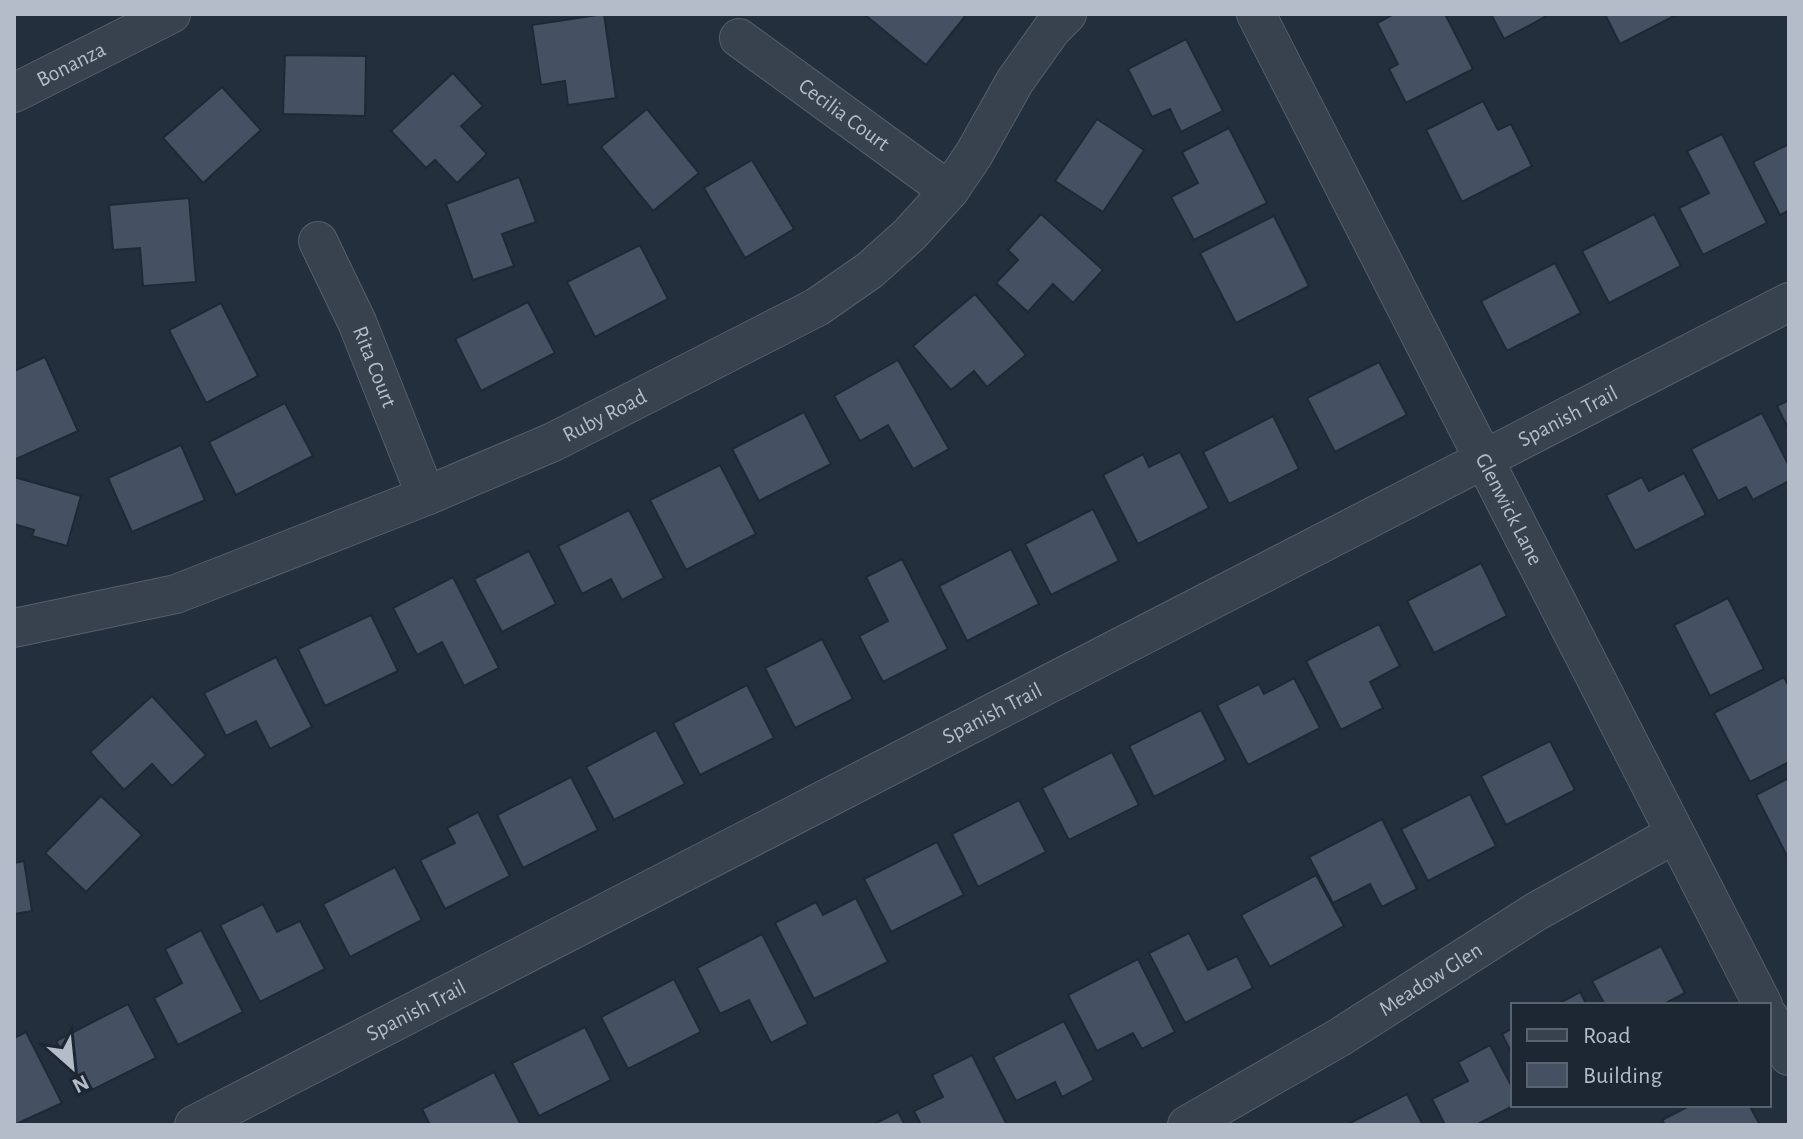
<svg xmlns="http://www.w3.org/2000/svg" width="1803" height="1139" font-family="'Alegreya Sans',sans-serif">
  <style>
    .building { fill: #455162; stroke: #1f2835; stroke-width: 2 }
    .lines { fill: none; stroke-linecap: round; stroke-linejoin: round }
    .minor-casing { stroke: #565f6c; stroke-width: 40 }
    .minor { stroke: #38414e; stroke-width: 38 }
    .labels { text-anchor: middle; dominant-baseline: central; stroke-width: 6; stroke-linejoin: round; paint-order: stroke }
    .street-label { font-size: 22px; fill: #b4bcc9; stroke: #1d2633 }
  </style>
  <rect width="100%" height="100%" fill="#242f3e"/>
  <g class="building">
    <polygon points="604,14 616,98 568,105 565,81 541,85 532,25"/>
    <polygon points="864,14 967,14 926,65"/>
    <polygon points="1394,14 1445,14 1473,69 1406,103 1389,69 1398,64 1377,23"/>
    <polygon points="1491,14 1543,14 1545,17 1504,39"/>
    <polygon points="1605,14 1678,14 1620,44"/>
    <polygon points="1186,39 1223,111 1181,132 1170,109 1152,117 1128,69"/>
    <polygon points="285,55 366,56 365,116 283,114"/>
    <polygon points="453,73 483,106 461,126 487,154 457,183 435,160 426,168 391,131"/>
    <polygon points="222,87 261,130 203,183 163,138"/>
    <polygon points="1483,101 1498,130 1511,124 1532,166 1462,202 1426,130"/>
    <polygon points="647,109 699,173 653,211 601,147"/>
    <polygon points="1097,119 1144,150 1103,212 1055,181"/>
    <polygon points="1229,128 1267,203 1194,240 1171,197 1198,183 1182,152"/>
    <polygon points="1722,134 1767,223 1703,255 1679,208 1709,193 1687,151"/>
    <polygon points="1789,144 1789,210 1780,215 1753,162"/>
    <polygon points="752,160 794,229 745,258 704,188"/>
    <polygon points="519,177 536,222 502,234 514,266 473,280 446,204"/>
    <polygon points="189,198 196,282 143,286 140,248 113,250 109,205"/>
    <polygon points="1041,214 1103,270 1073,303 1053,284 1028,312 996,283 1018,260 1008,250"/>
    <polygon points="1654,214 1681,266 1609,303 1582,251"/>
    <polygon points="1274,216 1309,286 1236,323 1200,253"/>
    <polygon points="640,245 668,299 595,337 567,282"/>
    <polygon points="1555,263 1581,313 1507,351 1481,301"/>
    <polygon points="975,294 1026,355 987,387 974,371 951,390 913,346"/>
    <polygon points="528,302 555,353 481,391 455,339"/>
    <polygon points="221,303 258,376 206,403 169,330"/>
    <polygon points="45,357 78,431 14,460 14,371"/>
    <polygon points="898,360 949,449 913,469 888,425 860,441 834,396"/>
    <polygon points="1379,362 1407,415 1335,452 1307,398"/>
    <polygon points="1789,400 1789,430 1777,406"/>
    <polygon points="285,403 313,456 236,495 209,442"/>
    <polygon points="804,412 831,464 759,501 732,449"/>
    <polygon points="1762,413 1789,466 1789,481 1753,500 1746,487 1718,501 1691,449"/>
    <polygon points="1273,416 1299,469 1229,504 1203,452"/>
    <polygon points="181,445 205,500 132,532 108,478"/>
    <polygon points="1180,452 1209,508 1138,544 1103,475 1143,454 1149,467"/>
    <polygon points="720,465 756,534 686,570 650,500"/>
    <polygon points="1684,473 1706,515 1635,551 1606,495 1642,477 1649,491"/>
    <polygon points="14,477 81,496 67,546 32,536 34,530 14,524"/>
    <polygon points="1093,509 1119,561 1051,595 1025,544"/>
    <polygon points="629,510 664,578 622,600 611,579 582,594 558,546"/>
    <polygon points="1011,549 1039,604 967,641 939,586"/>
    <polygon points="529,551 556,604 502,632 474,579"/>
    <polygon points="902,559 948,649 883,682 859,636 888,621 866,577"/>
    <polygon points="1481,563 1507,616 1434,653 1407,601"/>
    <polygon points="453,577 499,668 464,686 442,642 417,655 393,608"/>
    <polygon points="1728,598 1764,669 1710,696 1674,625"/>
    <polygon points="371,615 398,671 325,706 298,649"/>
    <polygon points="1379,624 1400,666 1370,682 1383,708 1341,730 1306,661"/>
    <polygon points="822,639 853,699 795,728 765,668"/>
    <polygon points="276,657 312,727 270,749 256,721 226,736 204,693"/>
    <polygon points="1784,677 1789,687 1789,762 1750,782 1714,713"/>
    <polygon points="1294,678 1320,728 1248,765 1217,705 1259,684 1264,694"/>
    <polygon points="747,685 774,738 700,775 673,723"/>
    <polygon points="152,696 206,755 172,786 152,764 124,790 90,752"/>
    <polygon points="1201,710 1226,760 1154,797 1129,746"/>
    <polygon points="656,730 685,784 614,820 586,767"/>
    <polygon points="1550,741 1575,790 1506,825 1481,776"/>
    <polygon points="1112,752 1139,805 1069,840 1042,788"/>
    <polygon points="571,777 598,830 523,868 497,815"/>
    <polygon points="1789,778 1789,860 1756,795"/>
    <polygon points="1470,794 1496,846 1428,881 1401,829"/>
    <polygon points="101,796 142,835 86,892 45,853"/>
    <polygon points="1019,800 1046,852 978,887 952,834"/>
    <polygon points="478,812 510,876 445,909 420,860 455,843 447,828"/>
    <polygon points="1382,819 1417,889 1382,907 1370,884 1333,903 1309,857"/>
    <polygon points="937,842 964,895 891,932 864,879"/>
    <polygon points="24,861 32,911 14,914 14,863"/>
    <polygon points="395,867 422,920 350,957 323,904"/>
    <polygon points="1316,875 1344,926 1270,967 1241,915"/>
    <polygon points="856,898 888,962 814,999 775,923 816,902 823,915"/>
    <polygon points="263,904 277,932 300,921 325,969 260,1002 220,925"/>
    <polygon points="201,930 243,1012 178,1045 154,998 182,983 165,949"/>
    <polygon points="1189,933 1208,970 1237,956 1253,988 1185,1023 1149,953"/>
    <polygon points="762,934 808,1024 771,1043 749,1000 720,1014 697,968"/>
    <polygon points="1661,946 1685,993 1662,1005 1605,1005 1592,981"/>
    <polygon points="1138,959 1175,1032 1142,1049 1133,1033 1097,1051 1068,995"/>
    <polygon points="674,979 701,1032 628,1069 601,1017"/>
    <polygon points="1580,992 1587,1005 1556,1005"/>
    <polygon points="128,1004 156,1058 84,1094 56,1041"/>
    <polygon points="1064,1021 1094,1080 1062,1097 1055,1082 1016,1101 993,1057"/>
    <polygon points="585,1027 611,1080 539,1116 512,1063"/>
    <polygon points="1513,1028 1513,1056 1502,1034"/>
    <polygon points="26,1032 62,1103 14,1125 14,1038"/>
    <polygon points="1490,1045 1513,1089 1513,1105 1515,1105 1476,1125 1445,1125 1432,1099 1468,1081 1458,1062"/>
    <polygon points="972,1055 1007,1125 921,1125 914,1111 943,1097 932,1075"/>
    <polygon points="494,1072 521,1125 430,1125 422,1109"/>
    <polygon points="1407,1094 1423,1125 1346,1125"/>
    <polygon points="1691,1105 1749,1105 1760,1125 1665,1125 1662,1120"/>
    <polygon points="898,1112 905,1125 872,1125"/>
  </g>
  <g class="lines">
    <g class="minor-casing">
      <g id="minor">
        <path id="s1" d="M1256 14 1763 1005"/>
        <path id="s2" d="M739 38 949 191"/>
        <path id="s3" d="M14 93 171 14"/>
        <path id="s4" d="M318 241 357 322 426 496"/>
        <path id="s5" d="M14 628 176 594 426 496 553 442 817 307 870 270 910 234 949 191 974 154 1015 81 1052 29 1067 14"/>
        <polyline points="1769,1017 1789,1056"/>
        <path id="s6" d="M194 1125 1789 302"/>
        <path id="s7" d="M1187 1125 1340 1037 1537 911 1675 834"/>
      </g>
    </g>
    <use href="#minor" class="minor"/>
  </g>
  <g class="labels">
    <g class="street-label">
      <text stroke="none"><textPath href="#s3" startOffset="64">Bonanza</textPath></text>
      <text stroke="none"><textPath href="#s2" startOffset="130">Cecilia Court</textPath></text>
      <text stroke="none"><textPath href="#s4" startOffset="138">Rita Court</textPath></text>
      <text stroke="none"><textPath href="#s6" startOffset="1546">Spanish Trail</textPath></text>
      <text stroke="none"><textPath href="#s5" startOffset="630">Ruby Road</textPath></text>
      <text stroke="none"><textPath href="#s1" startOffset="556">Glenwick Lane</textPath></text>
      <text stroke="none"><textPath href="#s6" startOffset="898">Spanish Trail</textPath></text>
      <text stroke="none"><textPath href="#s7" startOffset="284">Meadow Glen</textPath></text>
      <text stroke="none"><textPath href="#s6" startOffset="250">Spanish Trail</textPath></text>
    </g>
  </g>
  <rect width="1803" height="1139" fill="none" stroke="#b4bcc9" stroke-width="32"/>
  <rect x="1511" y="1003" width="260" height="104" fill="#1d2633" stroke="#59626f" stroke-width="2"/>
  <rect x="1527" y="1029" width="40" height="12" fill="#38414e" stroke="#59626f" stroke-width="2"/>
  <text x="1583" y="1043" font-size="24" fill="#b4bcc9">Road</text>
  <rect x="1527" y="1063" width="40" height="24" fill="#455162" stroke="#59626f" stroke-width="2"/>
  <text x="1583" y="1083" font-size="24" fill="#b4bcc9">Building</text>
  <g transform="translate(72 1067) rotate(153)" stroke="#1d2633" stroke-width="6" paint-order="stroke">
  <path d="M0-6L14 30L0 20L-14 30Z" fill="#b4bcc9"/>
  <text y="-12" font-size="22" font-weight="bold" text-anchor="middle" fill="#b4bcc9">N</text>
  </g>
</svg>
